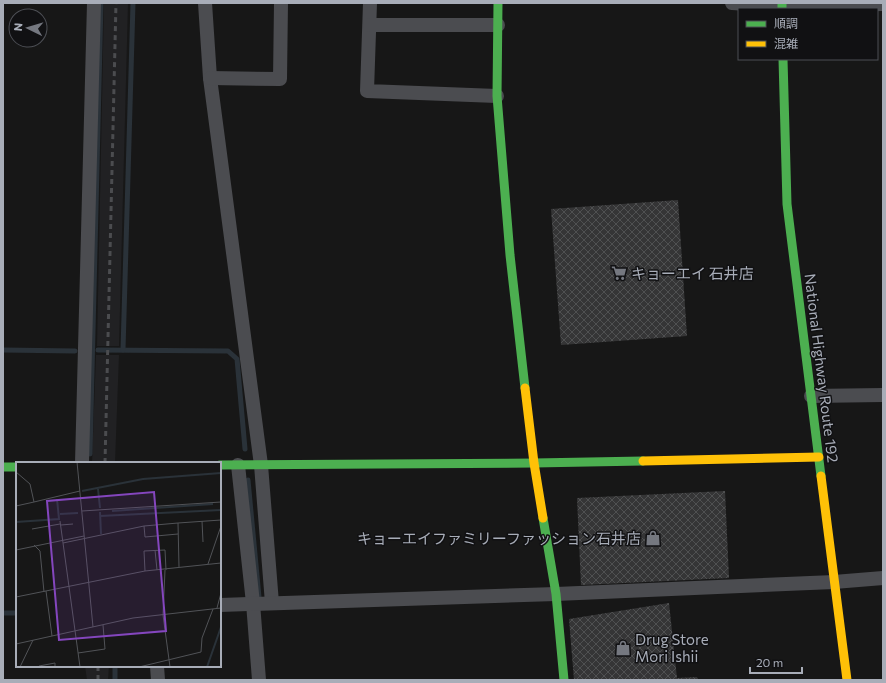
<svg xmlns="http://www.w3.org/2000/svg" width="886" height="683" font-family="Commissioner,'Noto Sans JP',sans-serif">
  <style>
    .built { fill: #212123 }
    .lines { fill: none; stroke-linecap: round; stroke-linejoin: round }
    .stream { stroke: #2a3239; stroke-width: 5 }
    .building { fill: url(#building-cross-hatch) }
    .street { stroke: #4b4c50; stroke-width: 14 }
    .fast { stroke: #4caf50; stroke-width: 9 }
    .slow { stroke: #ffc107; stroke-width: 9 }
    .rail { stroke: #4b4c4f; stroke-width: 3; stroke-dasharray: 5 4; stroke-linecap: butt }
    .labels { text-anchor: middle; dominant-baseline: central; stroke-width: 3; stroke-linejoin: round; paint-order: stroke }
    .poi-label { font-size: 15px; fill: #a8adb8; stroke: #111113; text-anchor: start }
    .street-label { font-size: 15px; fill: #a8adb8; stroke: #111113 }
    .inset-river { fill: none; stroke: #2a3239; stroke-width: 2 }
    .inset-road { fill: none; stroke: #515357; stroke-width: 1 }
    .view { fill: #8446be; fill-opacity: 0.15; stroke: #8446be; stroke-width: 2 }
    .inset-edge { fill: none; stroke: #a8adb8; stroke-width: 2 }
  </style>
  <defs>
    <pattern id="building-cross-hatch" width="8" height="8" patternUnits="userSpaceOnUse"><rect width="8" height="8" fill="#353536"/><path d="M0 0l8 8M0 8l8-8" fill="none" stroke="#4f5051"/></pattern>
  </defs>
  <rect width="100%" height="100%" fill="#171717"/>
  <g class="built">
    <polygon points="104,3 128,3 119,346 97,346"/>
    <polygon points="96,355 119,355 115,463 92,463"/>
    <polygon points="85,666 109,666 108,680 87,680"/>
  </g>
  <g class="lines">
    <g class="stream">
      <polyline points="3,350 75,351"/>
      <polyline points="98,350 228,351 237,359 245,449"/>
      <polyline points="123,350 133,3"/>
      <polyline points="90,454 101,3"/>
      <polyline points="248,480 259,597"/>
      <polyline points="3,613 17,613"/>
      <polyline points="115,680 115,666"/>
    </g>
  </g>
  <g class="building">
    <polygon points="678,200 687,336 561,345 551,209"/>
    <polygon points="725,491 729,578 581,585 577,498"/>
    <polygon points="669,603 677,678 697,677 698,680 574,680 569,619"/>
  </g>
  <g class="lines">
    <g class="street">
      <polyline points="205,3 210,78 261,465 272,603"/>
      <polyline points="370,3 367,91 497,96"/>
      <polyline points="732,3 782,6 883,4"/>
      <polyline points="370,25 498,25"/>
      <polyline points="210,78 280,79 281,3"/>
      <polyline points="811,396 883,395"/>
      <polyline points="82,463 94,3"/>
      <polyline points="238,465 253,603 259,680"/>
      <polyline points="220,605 556,594 834,582 883,578"/>
      <polyline points="157,666 158,680"/>
    </g>
    <g class="fast">
      <polyline points="498,3 497,96 510,255 525,388"/>
      <polyline points="782,3 782,9"/>
      <polyline points="783,59 787,204 821,476"/>
      <polyline points="220,465 534,463 643,461"/>
      <polyline points="3,467 17,467"/>
      <polyline points="543,518 556,594 564,680"/>
    </g>
    <g class="slow">
      <polyline points="525,388 534,463 543,518"/>
      <polyline points="643,461 819,457"/>
      <polyline points="821,476 847,680"/>
    </g>
    <g class="rail">
      <polyline points="105,463 116,3"/>
      <polyline points="98,680 98,666"/>
    </g>
  </g>
  <defs>
    <g id="supermarket-bare" transform="scale(1.2)"><path d="M-6-5.5h2.5l.6 2H6L4.5 2H-2.5L-4.4-4H-6ZM-1.5 3.2a1.3 1.3 0 1 0 .1 0ZM3 3.2a1.3 1.3 0 1 0 .1 0Z" fill="#757880" stroke="#111113" stroke-width="2.5" paint-order="stroke"/></g>
    <g id="shop-bare" transform="scale(1.2)"><path d="M-5-2.5h2.3a2.7 3.5 0 0 1 5.4 0H5L5.5 6h-11ZM-1.5-2.5h3a1.5 2.3 0 0 0-3 0Z" fill="#757880" stroke="#111113" stroke-width="2.5" paint-order="stroke"/></g>
  </defs>
  <g fill-rule="evenodd">
    <use href="#supermarket-bare" x="619" y="273"/>
    <use href="#shop-bare" x="653" y="538"/>
    <use href="#shop-bare" x="623" y="648"/>
  </g>
  <g class="labels">
    <g class="poi-label">
      <text x="631" y="273">キョーエイ 石井店</text>
      <text x="641" y="538" text-anchor="end">キョーエイファミリーファッション石井店</text>
      <text x="635" y="639">Drug Store<tspan x="635" dy="17">Mori Ishii</tspan></text>
    </g>
    <g class="street-label">
      <text transform="translate(822 368) rotate(83)">National Highway Route 192</text>
    </g>
  </g>
  <g transform="translate(16 462)">
    <rect width="205" height="205" fill="#171717"/>
    <path class="inset-river" d="M82 27 84 46M66 29 127 17 205 11M96 49 197 42M84 50 85 72M44 52 62 51M84 54 205 48M0 60 43 57 41 37M191 205 205 165"/>
    <path class="inset-road" d="M61 0 77 165M0 10 14 22 18 40 64 29M0 44 18 40M66 49 205 40M44 59 64 205M186 59 187 80M162 61 205 58M45 63 57 62M128 64 129 75 162 72M16 67 44 62M47 81 128 64 162 61 163 105M18 83 24 89 28 130M0 88 68 74M139 88 141 108M192 102 205 64M149 108 147 153 154 205M129 109 128 89 149 88 150 108M30 129 36 174M0 135 129 109 205 101M201 146 205 131M0 182 117 156 205 146M62 191 89 187 87 163M23 204 39 201V205M4 205 17 178M123 205 185 190 186 176 197 147"/>
    <path class="view" d="M138 30 150 169 43 178 31 39Z"/>
    <rect width="205" height="205" class="inset-edge"/>
  </g>
  <rect width="886" height="683" fill="none" stroke="#a8adb8" stroke-width="8"/>
  <rect x="738" y="8" width="140" height="52" fill="#111113" stroke="#4d4f55"/>
  <rect x="746" y="21" width="20" height="6" fill="#4caf50" stroke="#4d4f55"/>
  <text x="774" y="28" font-size="12" fill="#a8adb8">順調</text>
  <rect x="746" y="41" width="20" height="6" fill="#ffc107" stroke="#4d4f55"/>
  <text x="774" y="48" font-size="12" fill="#a8adb8">混雑</text>
  <g transform="translate(28 28) rotate(275)"><circle r="19" fill="#111113" stroke="#4d4f55"/>
  <path d="M0-3L7 15L0 10L-7 15Z" fill="#757880"/>
  <text y="-6" font-size="11" font-weight="bold" text-anchor="middle" fill="#a8adb8">N</text>
  </g>
  <path d="M750 667v6h52v-6" fill="none" stroke="#a8adb8" stroke-width="2"/>
  <text x="756" y="667" font-size="12" fill="#a8adb8" stroke="#111113" stroke-width="3" paint-order="stroke">20 m</text>
</svg>
